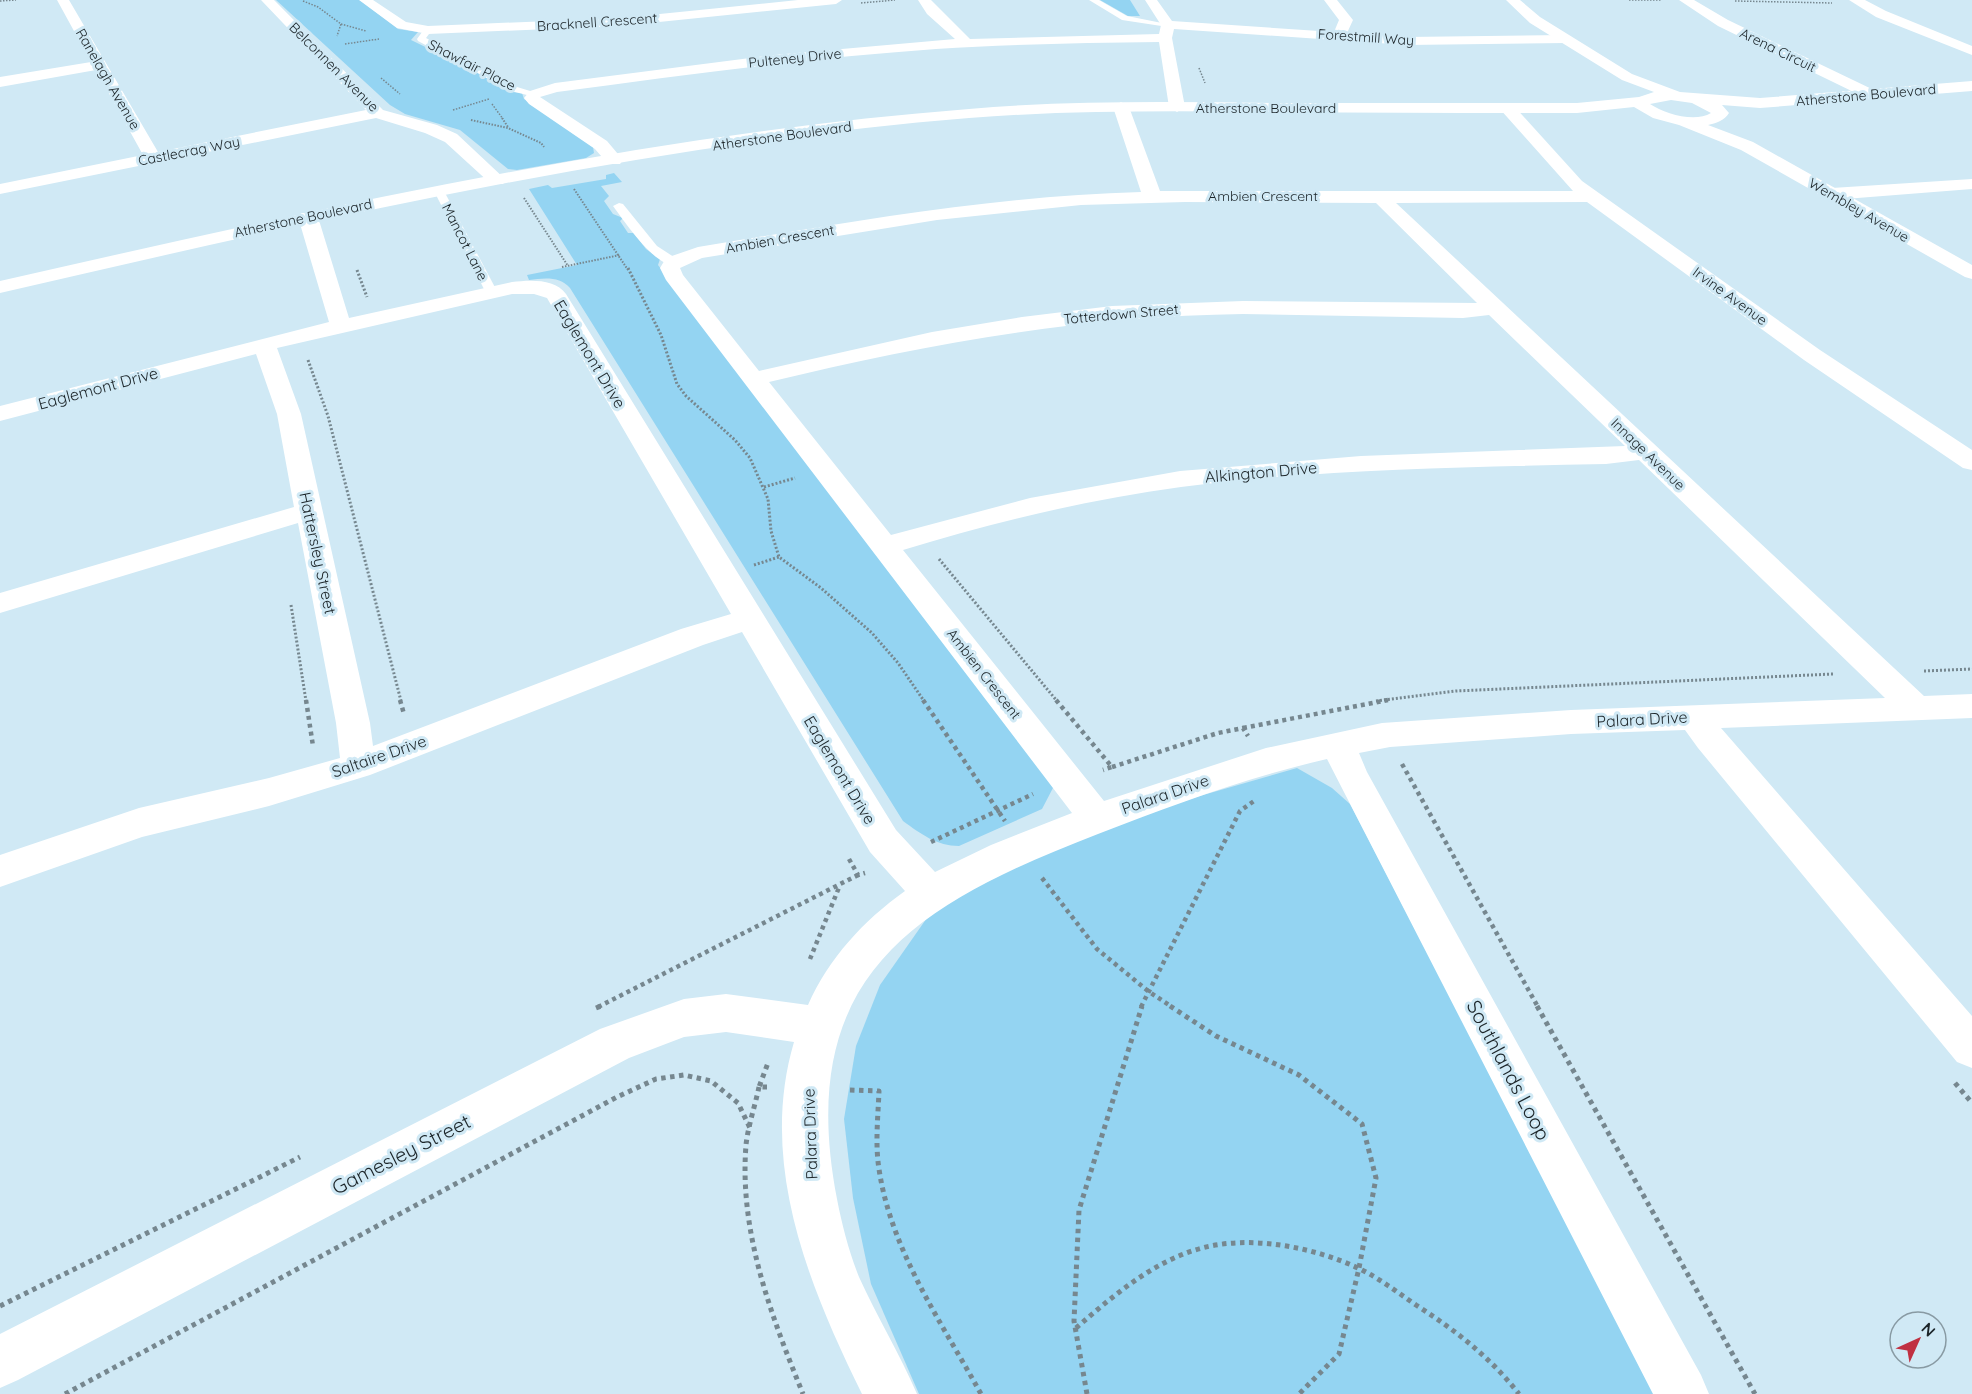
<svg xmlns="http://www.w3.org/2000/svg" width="1972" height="1394" font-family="Quicksand,sans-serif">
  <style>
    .green { fill: #94d4f2 }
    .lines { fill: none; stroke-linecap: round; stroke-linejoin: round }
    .path-far4 { stroke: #76878f; stroke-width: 1.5; stroke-dasharray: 1.5 1.5; stroke-linecap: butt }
    .path-far3 { stroke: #76878f; stroke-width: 2; stroke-dasharray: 1.5 1.5; stroke-linecap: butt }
    .path-far2 { stroke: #76878f; stroke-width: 3; stroke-dasharray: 2 2; stroke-linecap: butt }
    .path-far1 { stroke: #76878f; stroke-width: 4.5; stroke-dasharray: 4 4; stroke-linecap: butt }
    .path { stroke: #76878f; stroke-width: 5; stroke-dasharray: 4.5 4.5; stroke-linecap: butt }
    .service { fill: #fff; fill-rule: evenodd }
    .minor { fill: #fff; fill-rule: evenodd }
    .tertiary { fill: #fff; fill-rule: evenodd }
    .labels { text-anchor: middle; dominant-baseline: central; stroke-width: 6; stroke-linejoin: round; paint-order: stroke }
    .far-street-label { font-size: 14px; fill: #1b2428; stroke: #d0e9f5 }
    .street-label { font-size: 16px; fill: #1b2428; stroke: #d0e9f5 }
    .near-street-label { font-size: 20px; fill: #1b2428; stroke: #d0e9f5 }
  </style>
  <rect width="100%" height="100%" fill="#d0e9f5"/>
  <g class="green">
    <polygon points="276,0 360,0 398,29 418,32 411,40 479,73 512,92 522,93 524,99 593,147 594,153 586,158 517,170 508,169 460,130 405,114 390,105"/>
    <polygon points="1100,0 1130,0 1140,16 1128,16"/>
    <path d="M614 173 622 182 601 186 609 196 604 201 613 214 623 218 620 221 628 233H634L646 249 660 259 658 265 1035 755 1054 786 1042 809 959 846C937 846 921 834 903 821L570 288C560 276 544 278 529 280L527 275 577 265 529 189 548 185 552 188 606 179V175Z"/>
    <polygon points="1297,768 1332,788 1350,804 1657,1394 919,1394 871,1284 853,1198 844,1119 856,1046 880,985 929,915 969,884 1130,816"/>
  </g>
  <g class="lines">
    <g class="path-far4">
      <polyline points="1629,0 1661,0"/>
      <polyline points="0,1 16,0"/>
      <polyline points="303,1 318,7 341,24 337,36"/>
      <polyline points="1735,1 1832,3"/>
      <polyline points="861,3 895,0"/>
      <polyline points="341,24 366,31"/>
      <polyline points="345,44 379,39"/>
      <polyline points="1199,68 1205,83"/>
      <polyline points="381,78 400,94"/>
      <polyline points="492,104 503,119"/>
      <polyline points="453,110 489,99"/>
    </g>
    <g class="path-far3">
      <polyline points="502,118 508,127"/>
      <polyline points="471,120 508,128 541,143 544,147"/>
      <polyline points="574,189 628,270"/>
      <polyline points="524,198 568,266"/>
      <polyline points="562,267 620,255"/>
    </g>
    <g class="path-far2">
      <polyline points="628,268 661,335 677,384 686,396 735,440 750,458 768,499 771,531 779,557 821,588 872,633 898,663 924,701"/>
      <polyline points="357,270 367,297"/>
      <polyline points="308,360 328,416 401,701"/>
      <polyline points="764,487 795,478"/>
      <polyline points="939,559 1057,701"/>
      <polyline points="754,565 779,557"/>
      <polyline points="291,605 306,701"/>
      <polyline points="1924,671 1972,669"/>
      <polyline points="1376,701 1456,691 1833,674"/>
    </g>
    <g class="path-far1">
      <polyline points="306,700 313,746"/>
      <polyline points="400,700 404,714"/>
      <polyline points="923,700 1005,821"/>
      <polyline points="1056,700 1112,767 1103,770"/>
      <polyline points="1243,728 1388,700"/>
      <polyline points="1402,764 1538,1007"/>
      <polyline points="1112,767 1218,733 1243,728 1248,736"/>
      <polyline points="931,842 1033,794"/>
      <polyline points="849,859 858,875 865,873"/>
      <polyline points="1042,878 1097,949 1148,991 1172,1007"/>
      <polyline points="810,959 840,885"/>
      <polyline points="598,1007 858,875"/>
      <polyline points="1141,1007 1240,811 1254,801"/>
    </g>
    <g class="path">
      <polyline points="1170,1006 1216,1036 1299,1075 1362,1124 1376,1178 1359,1268 1339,1354 1299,1394"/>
      <polyline points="1537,1006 1755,1394"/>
      <polyline points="596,1008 601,1006"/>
      <polyline points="1955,1083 1972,1103"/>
      <path d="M759 1087C755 1106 748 1126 746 1145 739 1232 771 1315 803 1394"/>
      <polyline points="767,1087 759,1087 768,1063"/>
      <path d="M850 1090 879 1091C878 1117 875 1144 879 1169 891 1251 942 1323 981 1394"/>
      <polyline points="0,1306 300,1157"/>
      <path d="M1076 1328C1113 1296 1153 1261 1202 1248 1251 1235 1313 1247 1358 1268 1379 1278 1397 1292 1416 1305 1455 1330 1490 1357 1519 1394"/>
      <polyline points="65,1394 617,1097 656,1079 684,1075 711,1081 738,1103 750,1128"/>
      <polyline points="1087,1394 1074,1321 1079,1210 1142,1006"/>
    </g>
    <g class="service">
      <polygon points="1089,0 1099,0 1127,16 1172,25 1168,27 1122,20"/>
      <polygon points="425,28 432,30 426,38 517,87 540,94 535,97 511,91 418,41 417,39"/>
      <polygon points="439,188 444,191 498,293 496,296 488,296 486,293 434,191"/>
      <path d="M619 203 623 204 657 246 677 259V265C656 269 625 222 613 206Z"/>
    </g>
    <g class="minor">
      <polygon points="57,0 69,0 158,152 366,110 261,0 274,0 383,110 437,125 457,134 506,180 503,184 491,184 445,142 425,133 376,118 0,194 0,184 143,155 96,70 0,87 0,77 91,62"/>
      <polygon points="359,0 373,0 406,22 428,26 620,18 798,0 842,0 836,4 620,26 428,34 397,28"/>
      <path d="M918 0H931L970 39 1159 34 1161 25 1145 0H1157L1172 21 1334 32 1339 20 1324 0H1337L1353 20 1347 33 1407 37 1565 35 1572 39 1565 43 1407 45 1174 29 1172 38 1185 107 1177 112 1169 107 1159 42C1085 43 1010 44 936 49 809 58 683 75 557 92L540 97 607 141 623 160 620 164H608L595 149 529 104 524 98 530 91 555 83 774 55 955 39 927 14Z"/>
      <polygon points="1679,0 1694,0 1728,20 1878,92 1880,95 1872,100 1866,98 1718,26"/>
      <polygon points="1849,0 1865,0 1886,11 1972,46 1972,55 1876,17"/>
      <path d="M1121 102 1129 107 1160 191H1573L1499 108 1507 103 1513 105 1582 181 1820 350 1972 450V470L1963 468 1804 360 1587 202 1396 203 1924 696 1972 694V718L1721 728 1972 1016V1068L1957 1062 1698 748 1685 730 1571 734 1390 747 1359 753 1367 772 1701 1375 1709 1394H1653L1327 759C1248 777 1173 805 1098 834 914 905 794 976 837 1199 842 1225 849 1252 859 1277 877 1317 900 1354 917 1394H862C809 1286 758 1164 794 1042L726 1032 684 1037 629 1058 18 1380 0 1388V1334L600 1029 684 999 726 994 808 1005C829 958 863 921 905 891L870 852 742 632 703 645 370 775 269 806 142 837 0 887V855L139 808 269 778 340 758 336 723 298 523 0 613V593L294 507 277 414 256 354 0 421V406L329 322 298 217 301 213H315L318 217 349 318 512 282C529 280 555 278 566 294L896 830 935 872 991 845 1072 813 666 280 660 268 666 258 698 247C845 223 992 196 1141 192L1113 107ZM1185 202 1376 203 1477 303 1243 301 1112 306 1022 317 932 332 759 371 683 275 680 268 702 258 937 220 1081 205ZM512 294H534L547 298 731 614 681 629 373 746 370 723 301 414 277 348ZM1243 314 1463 318 1489 315 1625 446 1361 456 1180 471 1030 498 891 535 769 382C925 344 1081 316 1243 314ZM1639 460 1885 698 1571 710 1382 723 1266 748 1104 801 903 550C994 522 1086 500 1181 487 1322 469 1464 467 1606 464Z"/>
      <polygon points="1972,179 1972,189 1832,200 1825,198 1823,194 1825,190 1832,188"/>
    </g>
    <path class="tertiary" d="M1506 0H1520L1540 17 1632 74 1680 92 1760 98 1972 81V91L1760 108 1722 105 1729 113C1724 121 1716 123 1708 125L1753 142 1972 265V279L1965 277 1741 150 1679 125 1653 118 1634 107 1577 113C1478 113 1379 113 1281 112 1177 111 1072 110 969 118 644 144 316 220 0 293V281C317 209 645 134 969 109 1072 100 1177 102 1281 103 1380 103 1478 103 1577 103L1639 97 1654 92 1622 80 1530 23ZM1671 100 1692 103 1711 113C1695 123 1665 114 1650 104Z"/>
  </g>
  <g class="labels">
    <g class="far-street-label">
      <text transform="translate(597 22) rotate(-4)">Bracknell Crescent</text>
      <text transform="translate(1366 37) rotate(4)">Forestmill Way</text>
      <text transform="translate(1778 50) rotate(26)">Arena Circuit</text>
      <text transform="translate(795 58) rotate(-6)">Pulteney Drive</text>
      <text transform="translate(472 65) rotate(27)">Shawfair Place</text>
      <text transform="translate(334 67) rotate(45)">Belconnen Avenue</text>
      <text transform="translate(108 79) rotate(60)">Ranelagh Avenue</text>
      <text transform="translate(1866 95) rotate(-5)">Atherstone Boulevard</text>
      <text x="1266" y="108">Atherstone Boulevard</text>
      <text transform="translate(782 136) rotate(-8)">Atherstone Boulevard</text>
      <text transform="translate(189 151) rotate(-11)">Castlecrag Way</text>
      <text x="1263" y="196">Ambien Crescent</text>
      <text transform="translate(1859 210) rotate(30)">Wembley Avenue</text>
      <text transform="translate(303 218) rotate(-12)">Atherstone Boulevard</text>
      <text transform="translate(780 239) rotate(-10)">Ambien Crescent</text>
      <text transform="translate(465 242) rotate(63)">Mancot Lane</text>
      <text transform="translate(1730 296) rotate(36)">Irvine Avenue</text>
      <text transform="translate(1121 314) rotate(-5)">Totterdown Street</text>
      <text transform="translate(1648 454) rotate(44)">Innage Avenue</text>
      <text transform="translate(984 674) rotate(52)">Ambien Crescent</text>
    </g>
    <g class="street-label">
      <text transform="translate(590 354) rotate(59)">Eaglemont Drive</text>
      <text transform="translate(98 388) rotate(-15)">Eaglemont Drive</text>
      <text transform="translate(1261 472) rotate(-5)">Alkington Drive</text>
      <text transform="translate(318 553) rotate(78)">Hattersley Street</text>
      <text transform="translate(1642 719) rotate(-3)">Palara Drive</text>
      <text transform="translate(379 756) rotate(-19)">Saltaire Drive</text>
      <text transform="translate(840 770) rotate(59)">Eaglemont Drive</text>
      <text transform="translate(1165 794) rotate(-19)">Palara Drive</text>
      <text transform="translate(810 1134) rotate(-92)">Palara Drive</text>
    </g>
    <g class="near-street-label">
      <text transform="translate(1509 1070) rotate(62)">Southlands Loop</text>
      <text transform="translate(401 1154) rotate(-27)">Gamesley Street</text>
    </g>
  </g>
  <g transform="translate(1918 1340) rotate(45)"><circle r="28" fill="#d0e9f5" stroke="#889aa3" stroke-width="1.5"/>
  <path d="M0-4.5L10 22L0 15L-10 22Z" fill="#c03041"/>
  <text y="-9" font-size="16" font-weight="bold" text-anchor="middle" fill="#1b2428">N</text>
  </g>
</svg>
